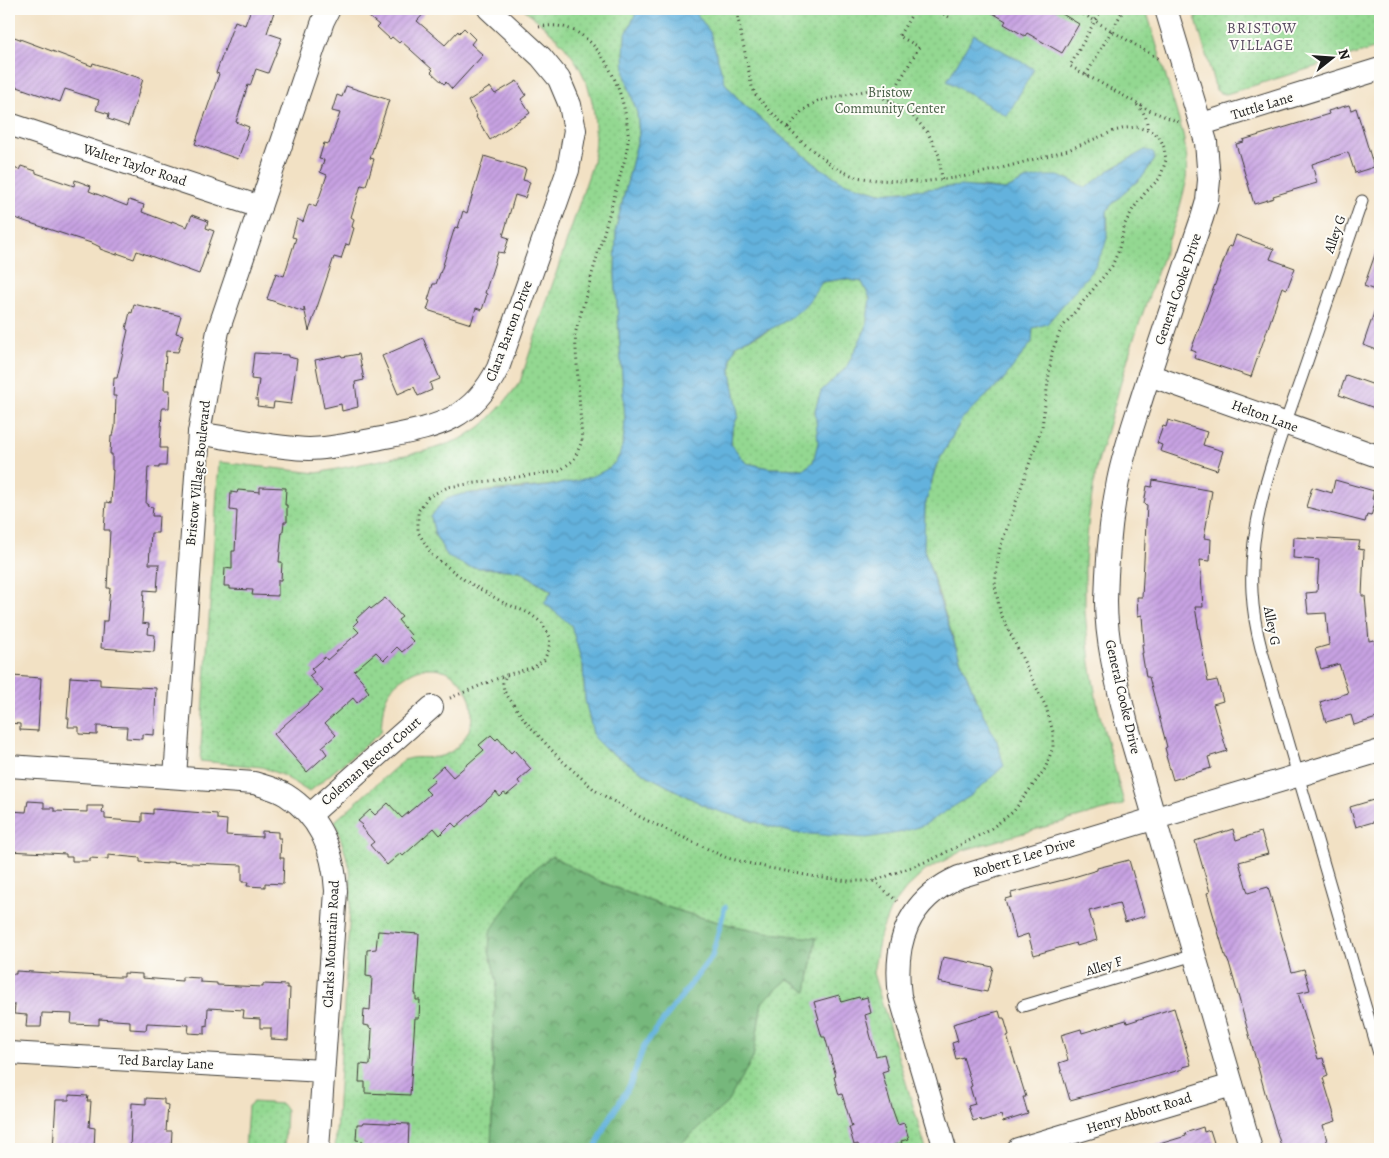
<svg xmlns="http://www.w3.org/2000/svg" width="1389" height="1158" font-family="Alegreya,serif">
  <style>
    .grass { fill: url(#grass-dots); stroke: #587a56 }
    .forest { fill: url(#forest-crowns); stroke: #496a4c }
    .water { fill: url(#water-waves); stroke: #40677c; fill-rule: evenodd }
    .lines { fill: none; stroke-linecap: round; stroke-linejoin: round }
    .stream { stroke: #63b2dd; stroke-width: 5.5 }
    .building { fill: url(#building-hatch) }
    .service-casing { stroke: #3c3a35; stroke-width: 13 }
    .minor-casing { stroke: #3c3a35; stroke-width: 24 }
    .path { stroke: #3c3a35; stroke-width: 3; stroke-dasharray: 1 4; stroke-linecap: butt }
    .service { stroke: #fff; stroke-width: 11 }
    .minor { stroke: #fff; stroke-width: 22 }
    .labels { text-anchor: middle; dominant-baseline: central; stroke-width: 4; stroke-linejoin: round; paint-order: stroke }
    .park-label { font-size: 14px; fill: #465e45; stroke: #fdfcf7 }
    .street-label { font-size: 14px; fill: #1c1c1c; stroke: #fdfcf7 }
    .neighbourhood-label { font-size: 15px; letter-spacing: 1px; fill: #584b61; stroke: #fdfcf7 }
  </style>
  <defs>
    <pattern id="grass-dots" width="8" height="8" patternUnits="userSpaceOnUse" patternTransform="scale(1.25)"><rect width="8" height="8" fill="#93d891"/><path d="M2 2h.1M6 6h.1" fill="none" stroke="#7eb97c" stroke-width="1.8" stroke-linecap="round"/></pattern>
    <pattern id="forest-crowns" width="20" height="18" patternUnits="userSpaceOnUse" patternTransform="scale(1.25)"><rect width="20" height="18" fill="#76b87b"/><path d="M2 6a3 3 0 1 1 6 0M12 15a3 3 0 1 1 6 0" fill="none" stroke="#609564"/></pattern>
    <pattern id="water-waves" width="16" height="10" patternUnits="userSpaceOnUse" patternTransform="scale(1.25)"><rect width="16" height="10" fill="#63b2dd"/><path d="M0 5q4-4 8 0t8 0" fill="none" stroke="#5598bd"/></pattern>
    <pattern id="building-hatch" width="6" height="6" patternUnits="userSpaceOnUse" patternTransform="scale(1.25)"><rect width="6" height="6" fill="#c7a2e2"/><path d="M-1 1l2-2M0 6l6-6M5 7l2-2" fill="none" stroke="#aa8bc1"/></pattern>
  </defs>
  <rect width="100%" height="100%" fill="#fdfcf7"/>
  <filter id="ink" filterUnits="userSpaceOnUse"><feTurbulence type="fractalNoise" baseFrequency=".02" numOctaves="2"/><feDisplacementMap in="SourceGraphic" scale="10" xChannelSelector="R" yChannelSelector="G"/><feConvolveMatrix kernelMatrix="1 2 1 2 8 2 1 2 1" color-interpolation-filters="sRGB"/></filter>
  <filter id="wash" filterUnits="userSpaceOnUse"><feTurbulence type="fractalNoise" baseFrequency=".0096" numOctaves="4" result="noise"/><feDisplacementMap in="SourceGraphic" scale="20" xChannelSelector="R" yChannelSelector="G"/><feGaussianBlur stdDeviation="1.12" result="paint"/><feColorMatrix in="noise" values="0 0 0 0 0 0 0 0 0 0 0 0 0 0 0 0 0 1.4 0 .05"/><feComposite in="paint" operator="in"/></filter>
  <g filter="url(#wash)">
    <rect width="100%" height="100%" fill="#f2e1c4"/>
    <g class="grass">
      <path d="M524 9H638L633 20 625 75 637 113 639 134 616 228 615 276 625 420C624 432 624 447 618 458 600 496 483 482 446 500 440 503 436 512 431 517L435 535 448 557 469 567 520 571 552 592 544 603 571 624 583 666 585 700 604 748 650 777 711 809 997 741 979 706 960 659 924 549 925 506 936 466 962 419 1003 380 1033 328 1108 228 1107 211 1112 204 1143 176 1155 159 1153 153 1145 150 1108 171 1086 188 1070 180H1025L1005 190 983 187 940 188 880 193 843 182 819 167 773 130 740 101 725 83 717 60 694 10 690 9H1146L1183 134 1187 159 1186 183 1178 214 1133 341 1097 465 1089 514 1085 562V612L1090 663 1098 708 1124 803 1122 805 964 850 925 871 906 889 890 910 880 936 873 973 926 1149H675L689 1136 753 1058 762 1002 788 979 807 992 816 938C744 933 673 912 607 884 588 877 570 866 552 856L489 951 497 982 493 1027V1089L491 1149H335L351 893 350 868 335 821 404 760C419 754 432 762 449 753 457 748 465 739 469 730 480 703 461 666 428 668 419 668 410 673 403 678 397 682 391 687 388 694 382 705 382 719 381 732L309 792 284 776 262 767 200 761 219 462 317 473 430 450 461 439 484 424 503 404 520 382 593 162C598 121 595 86 569 52 558 37 538 21 524 9Z"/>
      <polygon points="1193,9 1374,9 1380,20 1380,47 1226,94 1220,93 1216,90"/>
      <polygon points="844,279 862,282 870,298 866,328 846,368 821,391 815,410 819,442 813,462 804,469 770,468 746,463 731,444 732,430 738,416 737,404 731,373 731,358 737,344 768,331 807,303 822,282"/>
      <polygon points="253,1102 282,1104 286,1110 284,1149 245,1149 248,1106"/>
    </g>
    <path class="forest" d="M552 856C570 866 588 877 606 884 673 912 744 933 816 938L807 992 788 979 762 1002 753 1058 727 1103 675 1149H491L493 1089V1027L497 982 489 951 490 932 527 875Z"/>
    <g class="water">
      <path d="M638 9 694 10 710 32 725 83 740 101 773 130 819 167 843 182 880 193 961 186 1005 190 1025 180 1044 176H1058L1070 180 1086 188 1108 171 1145 150 1153 152 1155 159 1143 176 1112 204 1107 211V238L1104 248 1094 268 1047 324 1033 328 1032 342 1003 380 962 419 936 466 925 506 924 549 940 601 960 659 979 706 997 741 1004 766 972 795 924 825 899 833 866 838 793 833 711 809 650 777 604 748 594 738 585 700 583 666 571 625 544 603 552 591 520 571 469 567 448 557 435 535 431 517C435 512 438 506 443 502 453 493 475 493 487 492 517 489 604 486 618 458 624 447 624 432 625 420L615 276 616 228 639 134 637 113 625 75 624 55 625 36ZM844 279 862 282 870 298 866 328 846 368 821 391 815 410 818 442 813 462 804 469 770 468 746 463 731 444 732 430 738 416 737 404 731 373V358L737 344C756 335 777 328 794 315 806 307 814 294 822 282Z"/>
      <polygon points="974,34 1034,69 1007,116 947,81"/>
    </g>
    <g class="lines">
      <polyline class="stream" points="595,1149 605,1126 630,1085 644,1046 712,956 725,907"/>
    </g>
    <g id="blocks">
      <g class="building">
        <polygon points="251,9 275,9 267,33 282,38 268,73 256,69 250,86 248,85 236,122 249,127 238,159 195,144 219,74 216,73 235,21 245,25"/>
        <polygon points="359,9 428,9 417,21 445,45 458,31 459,33 464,28 475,39 471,44 483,55 452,89 446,82 444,84 431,72 433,70 401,41 399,43 392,37 390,39 377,27 379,25"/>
        <polygon points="986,9 1054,9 1079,24 1062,53 1027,33 1025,36 1004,24 1006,21"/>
        <polygon points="9,35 92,66 93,63 143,79 128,126 108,119 109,114 96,110 99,100 65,89 60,102 9,84"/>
        <polygon points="517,81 526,95 521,99 530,113 490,140 476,117 477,116 468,101 490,87 495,94"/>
        <polygon points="346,86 389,100 370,158 374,159 366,186 361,185 351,217 354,219 352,227 354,228 349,245 346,244 341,259 334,257 309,331 304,307 304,312 267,299 276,273 284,276 296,238 292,237 297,219 303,222 309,204 316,207 327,175 320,172 324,160 319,159 324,143 329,144 340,113 332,111 337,95 342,97"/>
        <polygon points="1349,105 1351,110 1356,108 1374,167 1355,173 1348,152 1312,164 1317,183 1273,196 1274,198 1254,204 1236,144 1244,142 1243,140 1329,114 1328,111"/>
        <polygon points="484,156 526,169 523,180 530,182 525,198 515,195 503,236 509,238 504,253 498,252 485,293 487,294 482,310 476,308 471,324 427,310 430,301 428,300 433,284 436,284 442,268 455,227 458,228 463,211 467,213"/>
        <polygon points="9,166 19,170 21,166 36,171 36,173 74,186 75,180 91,186 89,191 127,206 129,200 144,205 142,212 171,223 172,221 187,227 192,215 208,221 206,228 214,231 199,274 137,251 134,259 117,253 117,255 100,249 100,247 94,244 9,216"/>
        <polygon points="1236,235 1274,249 1270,259 1295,268 1287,289 1282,287 1251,377 1194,358 1196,352 1191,350 1229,246 1232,247"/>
        <polygon points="1378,246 1380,246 1380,292 1364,286"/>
        <polygon points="1378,301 1380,302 1380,351 1363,345"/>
        <polygon points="134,304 181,316 176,333 183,335 178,352 166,351 164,390 170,390 169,408 163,408 162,410 160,448 167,448 166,466 159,466 159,468 148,467 146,504 148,504 147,506 153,507 152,516 159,516 158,533 151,533 149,564 159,564 157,591 144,590 142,623 149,624 148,634 155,635 154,652 101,648 103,621 107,621 110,588 107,588 110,530 104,530 106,502 111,503 113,470 112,470 112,454 110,454 111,436 113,436 115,427 116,396 113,396 114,378 117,378 128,330 126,329 130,312 132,313"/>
        <polygon points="423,338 440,379 430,383 432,390 418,396 414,387 398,394 382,356"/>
        <polygon points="254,353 288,355 288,357 297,359 291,404 274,402 273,408 257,406 258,400 256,400 259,380 251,379"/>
        <polygon points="359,354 364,380 355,382 358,407 342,411 341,404 324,408 315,360 341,355 342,357"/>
        <polygon points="1346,375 1380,387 1380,410 1339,395"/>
        <polygon points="1168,420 1207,432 1203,445 1223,451 1217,470 1160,451 1162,445 1157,443 1163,426 1166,427"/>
        <polygon points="1153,480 1212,491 1204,538 1211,539 1210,561 1200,560 1203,607 1195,607 1208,682 1217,680 1223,701 1213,704 1227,751 1208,757 1211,768 1173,780 1166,756 1167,755 1165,748 1167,747 1149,677 1146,677 1142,653 1143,653 1142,644 1144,644 1142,615 1138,616 1137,597 1142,597 1147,505 1144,504 1147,486 1152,487"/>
        <polygon points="1335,480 1374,491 1372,499 1376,500 1371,516 1367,515 1365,522 1306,507 1312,487 1332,493"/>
        <polygon points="260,487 286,488 285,505 287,505 287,522 284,522 283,531 282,531 279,562 282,562 281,580 278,580 278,596 252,595 253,590 230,589 230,586 224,586 225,568 232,569 232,551 235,551 237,511 230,510 231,492 237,493 238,490 260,492"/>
        <polygon points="1294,537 1360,541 1358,549 1364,550 1362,596 1365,596 1369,641 1374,640 1380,662 1380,717 1354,725 1351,715 1326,722 1320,702 1348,693 1339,664 1321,669 1315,649 1329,645 1326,613 1308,614 1306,593 1317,592 1319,560 1293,558"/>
        <polygon points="385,598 402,617 398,620 411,635 409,637 414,642 402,652 397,647 384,660 376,652 354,671 367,686 365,687 369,692 357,703 353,698 325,723 336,735 322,747 327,754 307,772 274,734 323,691 309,676 314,672 311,669 325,657 327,660 359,632 353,626 358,621 356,619 369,607 371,609"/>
        <polygon points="12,676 41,678 38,731 20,730 20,724 10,723 9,680 11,680"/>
        <polygon points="70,677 100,679 100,685 156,688 154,735 142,734 142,739 126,738 127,727 97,726 97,735 79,734 79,727 68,727 69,718 67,718"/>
        <polygon points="491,735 496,740 498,738 511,753 514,750 531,769 518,781 520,784 507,795 504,793 500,797 496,792 456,827 452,823 440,835 434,828 403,856 401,853 387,865 370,845 374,842 361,827 363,825 358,821 370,810 375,815 388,803 402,818 430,794 425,789 435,781 431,777 443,766 453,777 484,750 479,745"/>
        <polygon points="1380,798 1380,820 1356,827 1350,807"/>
        <polygon points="28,801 44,802 44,808 54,808 54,811 87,812 87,806 103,806 102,813 105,813 105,819 142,822 142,813 153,814 153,809 217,814 217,819 227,820 226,835 262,837 262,831 278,832 278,838 281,838 280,858 284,858 283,884 265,883 265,887 247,886 248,882 242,882 242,865 167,862 167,864 140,862 140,858 108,855 108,859 90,858 90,861 72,861 72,857 66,857 66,854 9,851 9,811 26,812"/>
        <polygon points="1233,829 1236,840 1261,832 1268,854 1239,862 1248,893 1268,887 1292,972 1304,969 1310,990 1298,993 1318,1059 1323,1058 1328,1076 1323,1078 1336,1121 1323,1125 1329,1149 1282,1149 1269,1107 1230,966 1227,959 1226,959 1207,893 1210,892 1195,841"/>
        <polygon points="1129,860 1145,916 1125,922 1119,903 1089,911 1097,940 1077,946 1076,943 1034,955 1028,934 1016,938 1005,899 1012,897 1011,893 1067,879 1097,870 1097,868"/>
        <polygon points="378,931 419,934 415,994 416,994 416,1000 420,1000 419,1018 415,1018 410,1095 365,1093 365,1082 359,1082 360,1064 370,1065 372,1029 369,1028 369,1026 363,1025 364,1009 370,1010 372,977 366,976 367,950 376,949"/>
        <polygon points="943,957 993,967 987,992 938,982"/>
        <polygon points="16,971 117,977 124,977 124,973 142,974 142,978 168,980 182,981 182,977 200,978 200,982 217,983 217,985 263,987 263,984 287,985 287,988 290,988 288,1040 271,1039 271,1028 260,1028 260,1019 243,1018 244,1010 208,1008 207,1026 205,1025 205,1034 188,1033 189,1025 147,1023 146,1030 130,1029 130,1021 99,1019 99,1025 71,1024 72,1014 42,1013 41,1027 26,1027 27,1015 14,1014 15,1005 9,1005 9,974 16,974"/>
        <polygon points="839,995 841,1002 859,997 860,999 867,997 871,1013 865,1015 876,1056 884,1054 888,1070 882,1072 892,1108 898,1125 904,1123 909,1139 901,1141 902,1143 881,1149 859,1149 858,1144 854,1145 849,1127 852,1127 842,1094 839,1095 834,1077 836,1076 825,1037 822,1037 817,1020 819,1019 814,1002"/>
        <polygon points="1174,1008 1191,1065 1183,1067 1183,1069 1159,1076 1070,1100 1059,1063 1068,1060 1061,1035 1081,1029 1082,1033 1126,1020 1127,1023"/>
        <polygon points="999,1011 1001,1018 1004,1018 1009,1035 1007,1036 1026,1097 1023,1097 1028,1114 1003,1122 1001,1115 981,1121 980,1119 973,1121 968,1106 975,1104 970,1087 972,1086 963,1057 956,1059 952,1043 958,1041 953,1024"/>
        <polygon points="69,1095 88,1096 87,1101 91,1101 89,1127 95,1128 94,1149 53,1149 56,1100 69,1100"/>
        <polygon points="146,1098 164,1099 164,1104 168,1105 166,1131 172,1131 171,1149 130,1149 132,1103 146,1104"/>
        <polygon points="364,1122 409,1124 408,1149 362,1149 363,1141 356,1140 357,1124 363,1124"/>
        <polygon points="1203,1127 1204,1132 1210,1130 1216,1149 1157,1149 1156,1145 1186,1136 1185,1133"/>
      </g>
    </g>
  </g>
  <g filter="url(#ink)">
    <use href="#blocks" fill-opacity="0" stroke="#3c3a35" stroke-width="1"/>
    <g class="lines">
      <g class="service-casing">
        <g id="service">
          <path d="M1362 201C1342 259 1322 318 1302 376 1278 445 1248 517 1252 592 1253 611 1256 629 1261 648L1380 1057"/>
          <polyline points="1023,1006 1194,955"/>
        </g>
      </g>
      <g class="minor-casing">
        <g id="minor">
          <path d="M1166 9 1206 142 1209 180 1207 201 1202 218C1182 276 1162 335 1143 394 1134 423 1124 451 1118 481 1110 521 1107 561 1106 601 1106 643 1117 684 1127 724L1251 1149"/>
          <polyline points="9,124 260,207"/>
          <polyline points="1202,124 1380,69"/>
          <polyline points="1149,375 1380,457"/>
          <path d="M199 433C233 439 275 448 309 449 331 449 354 443 376 439 433 427 470 424 498 368L568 170 575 130 570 105 559 79 541 57 489 9"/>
          <path d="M9 766 254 783C264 786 276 789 286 795 321 817 334 852 336 891L318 1149"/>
          <polyline points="175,777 199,433 208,382 218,331 323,21 329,9"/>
          <polyline points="310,815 432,707"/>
          <polyline points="9,1053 323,1071"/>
          <path d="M945 1149 900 996C893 942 908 900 959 877L1380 751"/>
          <polyline points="1018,1149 1232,1085"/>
        </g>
      </g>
      <g class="path">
        <polyline points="935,9 949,17"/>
        <polyline points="1075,9 1159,59"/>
        <polyline points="1099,9 1105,11 1110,9"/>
        <polyline points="1115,9 1122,13"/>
        <polyline points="1101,10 1070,66 1151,111 1179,122"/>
        <path d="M539 27C596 15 624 87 628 132 629 139 627 148 626 155L575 334 582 441 574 460 559 471 448 487 428 497 418 511V532L432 555 466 581 504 603 529 613 542 623 550 637 549 649 544 660 534 667 506 675 503 683 504 691 526 722 558 757 596 791 642 818 727 858 769 868 816 877 849 881H874L933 859 988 831 1013 812 1045 769 1053 747V732L1046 707 1000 612 995 585 999 551 1042 427 1052 352 1061 329 1112 266 1118 252 1125 224 1133 209 1145 193 1160 178 1166 160 1164 147 1160 138 1153 132 1137 127 1126 128 1114 131 1068 150 1002 168 962 177 921 182 877 180 856 177 837 169 802 142 775 116 757 97 752 87 736 9"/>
        <polyline points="1086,75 1124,9"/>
        <path d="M1137 105C1144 112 1148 119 1147 129"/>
        <polyline points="884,109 919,47 899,36 915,9"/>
        <polyline points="788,128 802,111 818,101 869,90 910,113 928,133 939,155 942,179"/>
        <polyline points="450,698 506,675"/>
        <polyline points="874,881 897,901"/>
      </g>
      <use href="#service" class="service"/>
      <use href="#minor" class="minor"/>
    </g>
  </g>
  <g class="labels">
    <g class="park-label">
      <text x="890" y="92">Bristow<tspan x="890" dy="16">Community Center</tspan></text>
    </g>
    <g class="street-label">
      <text transform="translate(1262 106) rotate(-17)">Tuttle Lane</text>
      <text transform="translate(135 165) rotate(18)">Walter Taylor Road</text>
      <text transform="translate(1335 234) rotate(-71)">Alley G</text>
      <text transform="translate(1178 289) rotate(-71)">General Cooke Drive</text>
      <text transform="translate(509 331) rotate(-69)">Clara Barton Drive</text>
      <text transform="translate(1265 416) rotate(20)">Helton Lane</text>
      <text transform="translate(198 473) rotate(-84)">Bristow Village Boulevard</text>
      <text transform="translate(1272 626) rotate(79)">Alley G</text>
      <text transform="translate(1123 697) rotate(77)">General Cooke Drive</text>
      <text transform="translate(371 761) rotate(-41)">Coleman Rector Court</text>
      <text transform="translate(1024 857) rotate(-17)">Robert E Lee Drive</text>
      <text transform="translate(331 944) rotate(-87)">Clarks Mountain Road</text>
      <text transform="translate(1104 966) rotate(-17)">Alley F</text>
      <text transform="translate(166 1062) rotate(3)">Ted Barclay Lane</text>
      <text transform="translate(1139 1113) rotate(-17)">Henry Abbott Road</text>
    </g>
    <g class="neighbourhood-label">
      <text x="1262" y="28">BRISTOW<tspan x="1262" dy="17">VILLAGE</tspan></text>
    </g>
  </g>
  <rect width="1389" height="1158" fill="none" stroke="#fdfcf7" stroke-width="30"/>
  <g transform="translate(1332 58) rotate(73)" stroke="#fdfcf7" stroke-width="4" paint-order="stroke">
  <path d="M0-4L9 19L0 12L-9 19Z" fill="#1c1c1c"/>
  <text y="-8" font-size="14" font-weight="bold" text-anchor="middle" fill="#1c1c1c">N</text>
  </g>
</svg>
